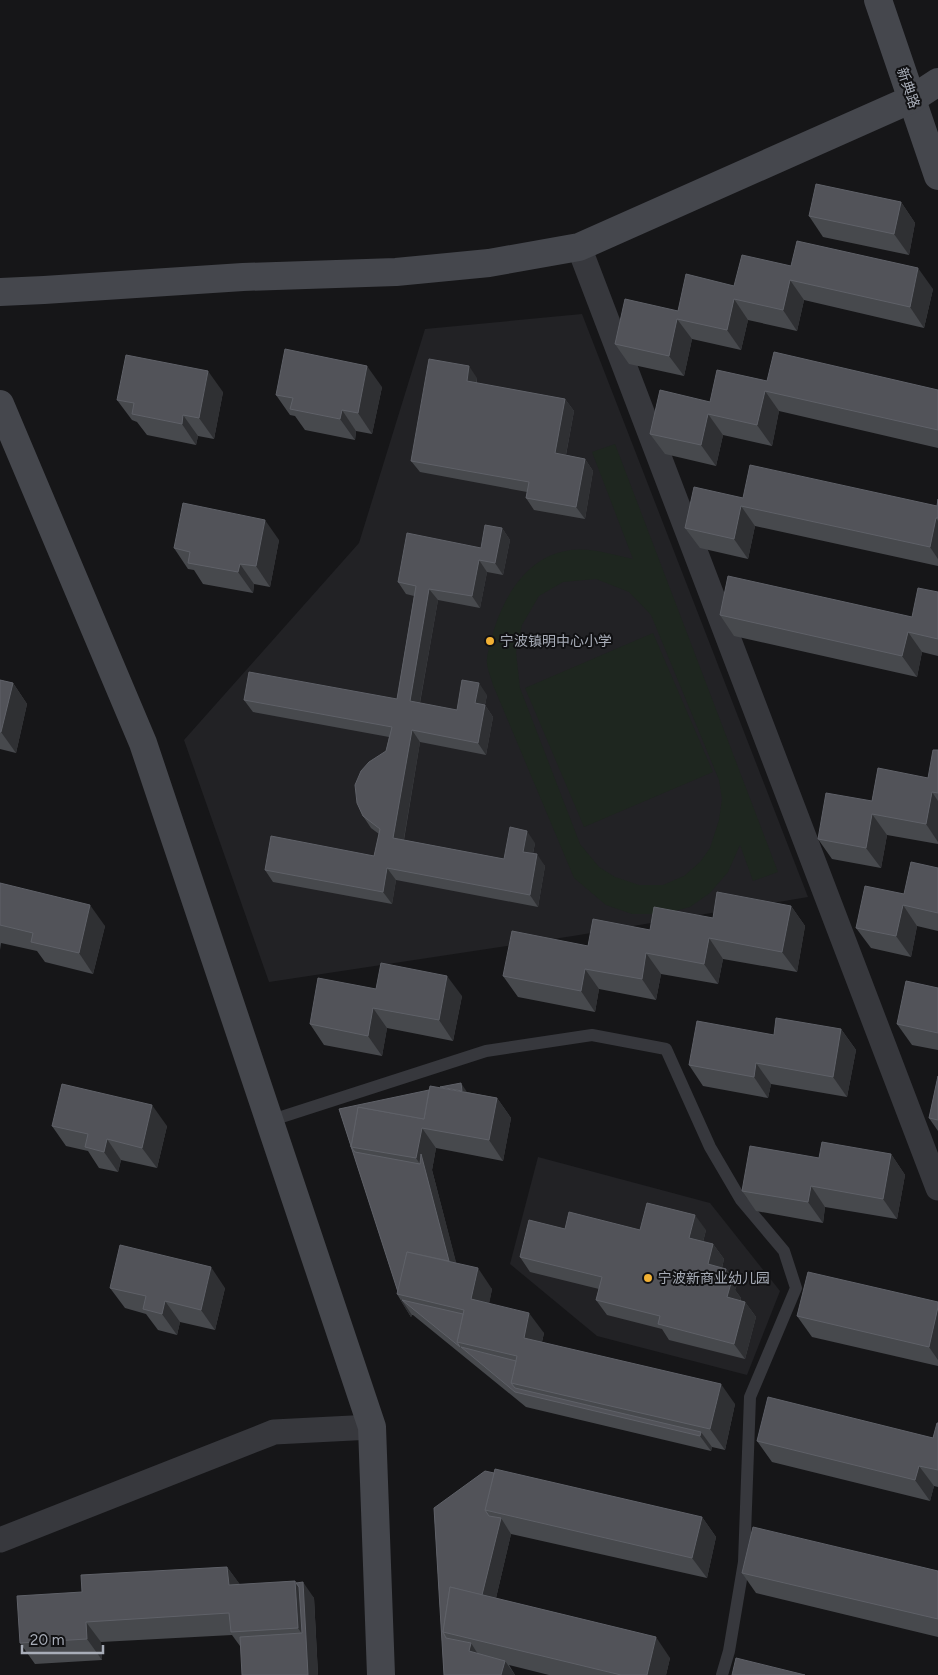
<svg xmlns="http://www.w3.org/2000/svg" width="938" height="1675" font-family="Figtree,'Noto Sans SC',sans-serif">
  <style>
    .built { fill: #222225 }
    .green { fill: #1e261f; fill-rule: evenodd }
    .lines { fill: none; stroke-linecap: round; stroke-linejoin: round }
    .lane { stroke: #37383d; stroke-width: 12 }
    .street { stroke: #37383d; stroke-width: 25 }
    .secondary { stroke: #45474d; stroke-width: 28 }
    .wall { fill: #47494d }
    .shaded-wall { fill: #2f3033 }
    .building { fill: #525359; stroke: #5f6168 }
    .poi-dot { fill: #f2b134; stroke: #111113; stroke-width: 2 }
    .labels { text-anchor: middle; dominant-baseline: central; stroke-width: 4; stroke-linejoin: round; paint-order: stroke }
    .street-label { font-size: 14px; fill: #a8adb8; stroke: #111113 }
    .poi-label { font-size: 14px; fill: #a8adb8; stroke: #111113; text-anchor: start }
  </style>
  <rect width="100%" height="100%" fill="#161618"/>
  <g class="built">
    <polygon points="582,314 808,897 573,936 269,982 184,740 359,543 425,329"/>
    <polygon points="538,1157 710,1203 780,1291 747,1375 597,1336 510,1264"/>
  </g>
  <g class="green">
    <path d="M615 444 778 872 753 881 740 845 728 872 710 893 690 907 663 914H632L606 905 574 878 493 685C491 677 486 667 487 659 487 654 489 649 490 644 499 606 521 562 561 552 585 545 610 554 633 559L592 452ZM596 579 629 592 651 615 719 780 722 799 719 820 710 848 700 862 684 876 663 885H639L615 877 599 867 580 844 520 688 516 652 522 625 539 596 563 582Z"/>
    <polygon points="653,633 713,772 584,827 525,688"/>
  </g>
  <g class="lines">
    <polyline class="lane" points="269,1121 486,1051 592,1035 666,1049 710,1147 741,1200 784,1251 796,1288 750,1397 744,1562 729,1651 722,1675"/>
    <g class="street">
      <polyline points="579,247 938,1188"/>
      <polyline points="0,1540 274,1432 372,1427"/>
    </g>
    <g class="secondary">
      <polyline points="878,0 938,176"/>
      <polyline points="0,292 44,290 243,277 396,272 489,263 579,247 912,99 938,82"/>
      <polyline points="0,404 143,743 372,1427 381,1675"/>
    </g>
  </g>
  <g class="wall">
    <polygon points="901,202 915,223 909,255 823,237 809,216"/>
    <polygon points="791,266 933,289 924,328 804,300 797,331 748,320 741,350 692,339 684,376 629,364 615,344 678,311 734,286"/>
    <polygon points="477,378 477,383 565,399 574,411 566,455 585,459 593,471 585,519 534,510 526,498 527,492 420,472 411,461"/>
    <polygon points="767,381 938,390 938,448 779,411 772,446 723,435 716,466 665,454 650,434 710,402"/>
    <polygon points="382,387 372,434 356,431 355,440 305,430 295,416 290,415 276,395"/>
    <polygon points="223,392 214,439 198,436 196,445 147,435 137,422 132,420 117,400"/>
    <polygon points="743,498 937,506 938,499 938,566 755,526 748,559 700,548 685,528"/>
    <polygon points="502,528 510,540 503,575 487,572 480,608 438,600 420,703 457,710 487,695 485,705 493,717 486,755 420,742 404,840 504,859 535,843 533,854 545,866 538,907 396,880 392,904 273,882 265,870 374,856 379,834 371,828 363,816 386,751 389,737 253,712 244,700 397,699 414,596 406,594 398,582 481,548"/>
    <polygon points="279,540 270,587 254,584 253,593 203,584 194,570 188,569 174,548"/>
    <polygon points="938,592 938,656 922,652 917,677 734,636 720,615 912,617"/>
    <polygon points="0,680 13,683 27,704 16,753 0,749"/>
    <polygon points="878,768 938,793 938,844 887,835 881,868 832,859 818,839 872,801"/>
    <polygon points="938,868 938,931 917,926 911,957 871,948 856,928 904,894"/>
    <polygon points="0,883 105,926 93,974 45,962 37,951 1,943 0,950"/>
    <polygon points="791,906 805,926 797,972 723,959 718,984 661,974 656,1000 599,989 595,1012 518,997 503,976 588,946 650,930 713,918"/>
    <polygon points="938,988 938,1050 912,1045 897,1024"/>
    <polygon points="376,989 462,996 453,1041 387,1028 382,1056 324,1045 310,1024"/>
    <polygon points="841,1029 856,1050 847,1097 771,1084 768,1098 703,1086 689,1065"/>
    <polygon points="938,1076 938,1131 929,1118"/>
    <polygon points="467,1092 497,1098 511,1118 503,1161 436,1148 432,1170 456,1263 492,1289 489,1303 544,1333 542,1342 735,1404 725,1450 712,1447 711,1451 526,1407 413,1315 412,1315 411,1317 397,1294 398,1292 339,1109"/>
    <polygon points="52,1126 167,1126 157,1168 121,1160 118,1172 99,1168 88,1151 66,1146"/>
    <polygon points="891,1154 905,1175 897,1219 825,1207 823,1223 756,1211 742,1191 819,1158"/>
    <polygon points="565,1229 640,1230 706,1230 703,1242 713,1244 724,1259 722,1268 726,1269 737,1284 735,1290 741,1298 741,1301 745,1302 756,1317 745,1359 669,1340 662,1329 607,1315 596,1300 599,1289 530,1272 520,1257"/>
    <polygon points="110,1288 225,1288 215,1330 180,1322 177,1335 158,1330 146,1314 125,1308"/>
    <polygon points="938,1302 938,1366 812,1337 797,1316"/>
    <polygon points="938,1423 938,1487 934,1486 930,1501 772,1462 757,1441 933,1438"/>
    <polygon points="434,1508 702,1517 716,1537 707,1578 511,1534 496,1598 670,1658 666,1675 549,1675 509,1665 515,1675 444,1675"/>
    <polygon points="227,1567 240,1585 295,1581 314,1598 318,1675 240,1646 232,1635 101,1642 102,1660 35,1664 20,1643"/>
    <polygon points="938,1571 938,1637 756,1593 742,1573"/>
  </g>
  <g class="shaded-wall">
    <polygon points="901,202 915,223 909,255 894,234"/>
    <polygon points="918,268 933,289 924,328 910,307"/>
    <polygon points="790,280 804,300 797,331 783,310"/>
    <polygon points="734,299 748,320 741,350 727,330"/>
    <polygon points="677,319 692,339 684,376 669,356"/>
    <polygon points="367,366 382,387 372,434 358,413"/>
    <polygon points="469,366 477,378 475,393 467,381"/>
    <polygon points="208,371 223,392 214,439 199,418"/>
    <polygon points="765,391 779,411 772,446 757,425"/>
    <polygon points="565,399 574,411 564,465 555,453"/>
    <polygon points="342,410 356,431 355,440 340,419"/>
    <polygon points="708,414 723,435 716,466 701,445"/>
    <polygon points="183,415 198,436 196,445 182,424"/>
    <polygon points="585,459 593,471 585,519 576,507"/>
    <polygon points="741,506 755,526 748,559 734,539"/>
    <polygon points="936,518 938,521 938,559 930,547"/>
    <polygon points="265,520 279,540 270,587 256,566"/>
    <polygon points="502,528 510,540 503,575 495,563"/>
    <polygon points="479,560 487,572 480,608 472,596"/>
    <polygon points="240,564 254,584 253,593 238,572"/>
    <polygon points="429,589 438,600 418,713 410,701"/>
    <polygon points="908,632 922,652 917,677 902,656"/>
    <polygon points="13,683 27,704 16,753 1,732"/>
    <polygon points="479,683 487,695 485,705 493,717 486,755 478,743 475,703"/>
    <polygon points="412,730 420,742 402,850 393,838"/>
    <polygon points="932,792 938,801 938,842 926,824"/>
    <polygon points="872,814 887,835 881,868 866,848"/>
    <polygon points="527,831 535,843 531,863 523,852"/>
    <polygon points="537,854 545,866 538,907 530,895"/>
    <polygon points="387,868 396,880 392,904 383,892"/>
    <polygon points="90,905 105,926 93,974 79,953"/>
    <polygon points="903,905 917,926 911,957 896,936"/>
    <polygon points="791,906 805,926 797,972 782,952"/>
    <polygon points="709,938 723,959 718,984 704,964"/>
    <polygon points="646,953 661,974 656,1000 642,979"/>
    <polygon points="585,969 599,989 595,1012 581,991"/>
    <polygon points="447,976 462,996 453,1041 439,1020"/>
    <polygon points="373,1008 387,1028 382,1056 368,1036"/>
    <polygon points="841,1029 856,1050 847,1097 833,1077"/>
    <polygon points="756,1063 771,1084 768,1098 754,1077"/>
    <polygon points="461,1083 471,1098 463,1096"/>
    <polygon points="497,1098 511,1118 503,1161 489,1140"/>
    <polygon points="152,1105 167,1126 157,1168 142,1148"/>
    <polygon points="422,1128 436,1148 432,1170 461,1281 450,1266 426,1173 416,1158"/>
    <polygon points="107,1139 121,1160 118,1172 104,1152"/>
    <polygon points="891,1154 905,1175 897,1219 883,1199"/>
    <polygon points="811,1186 825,1207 823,1223 808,1202"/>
    <polygon points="695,1215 706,1230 700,1253 689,1238"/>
    <polygon points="713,1244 724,1259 719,1280 708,1264"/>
    <polygon points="211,1267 225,1288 215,1330 201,1310"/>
    <polygon points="478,1268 492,1289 488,1310 471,1299"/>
    <polygon points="726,1269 737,1284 735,1290 741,1298 738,1312 727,1297 723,1281"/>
    <polygon points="401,1299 412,1315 411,1317 401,1301"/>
    <polygon points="165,1301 180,1322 177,1335 162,1314"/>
    <polygon points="745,1302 756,1317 745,1359 734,1344"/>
    <polygon points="938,1307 938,1360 929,1347"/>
    <polygon points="529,1313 544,1333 538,1358 524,1338"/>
    <polygon points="721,1384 735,1404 725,1450 710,1429"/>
    <polygon points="701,1432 712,1447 711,1451 700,1436"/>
    <polygon points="919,1466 934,1486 930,1501 915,1480"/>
    <polygon points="702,1517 716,1537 707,1578 692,1558"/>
    <polygon points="501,1518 511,1534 492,1615 481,1599"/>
    <polygon points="227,1567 242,1587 229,1585"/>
    <polygon points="295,1581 304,1594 303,1582 314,1598 318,1675 308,1675 306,1640 298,1628"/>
    <polygon points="86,1622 101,1642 102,1660 87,1639"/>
    <polygon points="656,1637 670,1658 666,1675 647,1675"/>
    <polygon points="471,1643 481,1659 469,1651"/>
    <polygon points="505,1661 515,1675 501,1675"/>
  </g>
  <g class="building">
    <polygon points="816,184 901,202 894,234 809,216"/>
    <polygon points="797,241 918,268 910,307 790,280 783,310 734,299 727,330 677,319 669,356 615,344 625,299 678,311 686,274 734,286 742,255 791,266"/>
    <polygon points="285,349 367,366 358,413 342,410 340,419 290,409 293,398 276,395"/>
    <polygon points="774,352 938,390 938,430 765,391 757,425 708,414 701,445 650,434 660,390 710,402 717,370 767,381"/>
    <polygon points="126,355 208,371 199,418 183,415 182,424 132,414 134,403 117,400"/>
    <polygon points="429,359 469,366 467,381 565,399 555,453 585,459 576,507 526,498 529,482 411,461"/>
    <polygon points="750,465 937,506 938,499 938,518 936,518 930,547 741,506 734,539 685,528 694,487 743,498"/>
    <polygon points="183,503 265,520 256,566 240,564 238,572 188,563 190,552 174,548"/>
    <polygon points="485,525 502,528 495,563 479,560 472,596 429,589 410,701 457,710 462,680 479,683 475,703 485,705 478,743 412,730 393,838 504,859 510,827 527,831 523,852 537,854 530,895 387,868 383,892 265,870 271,836 374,856 380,829 363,816 357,803 355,785 361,771 369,762 386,751 392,727 244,700 249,672 397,699 416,586 398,582 407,533 481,548"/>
    <polygon points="728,576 912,617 918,588 938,592 938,639 908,632 902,656 720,615"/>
    <polygon points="0,680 13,683 1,732 0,732"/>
    <polygon points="933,750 938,750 938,793 932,792 926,824 872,814 866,848 818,839 826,793 872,801 878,768 928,778"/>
    <polygon points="911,862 938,868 938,913 903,905 896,936 856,928 865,886 904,894"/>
    <polygon points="0,883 90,905 79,953 31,942 33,933 0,925"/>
    <polygon points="717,892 791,906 782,952 709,938 704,964 646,953 642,979 585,969 581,991 503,976 512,931 588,946 593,919 650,930 654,907 713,918"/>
    <polygon points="381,963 447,976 439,1020 373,1008 368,1036 310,1024 318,978 376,989"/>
    <polygon points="906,981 938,988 938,1033 897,1024"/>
    <polygon points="776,1018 841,1029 833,1077 756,1063 754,1077 689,1065 697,1021 774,1035"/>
    <polygon points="938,1076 938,1120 929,1118"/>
    <polygon points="461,1083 462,1091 440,1087"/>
    <polygon points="62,1084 152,1105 142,1148 107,1139 104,1152 85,1147 88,1134 52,1126"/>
    <polygon points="430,1086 497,1098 489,1140 422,1128 416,1158 351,1147 358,1107 424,1119"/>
    <polygon points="429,1090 424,1119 358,1107 351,1147 355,1152 420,1164 421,1154 449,1261 407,1252 398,1292 339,1109"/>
    <polygon points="822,1142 891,1154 883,1199 811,1186 808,1202 742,1191 750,1146 819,1158"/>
    <polygon points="647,1203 695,1215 689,1238 713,1244 708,1264 726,1269 723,1281 731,1283 727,1297 745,1302 734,1344 658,1324 660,1316 596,1300 602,1277 520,1257 529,1220 565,1229 569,1212 640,1230"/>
    <polygon points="120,1245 211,1267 201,1310 165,1301 162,1314 143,1309 146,1296 110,1288"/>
    <polygon points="407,1252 478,1268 471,1299 529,1313 524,1338 721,1384 710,1429 511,1383 517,1356 457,1342 464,1310 397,1294"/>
    <polygon points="808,1272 938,1302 938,1307 929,1347 797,1316"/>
    <polygon points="402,1300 463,1314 457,1342 460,1347"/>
    <polygon points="461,1347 516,1361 511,1383 515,1388 701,1432 700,1436 515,1392"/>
    <polygon points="768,1397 933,1438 937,1423 938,1423 938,1470 919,1466 915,1480 757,1441"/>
    <polygon points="495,1469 702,1517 692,1558 485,1510"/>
    <polygon points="485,1471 494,1473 485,1510 489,1516 501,1518 482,1595 450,1587 443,1632 446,1638 471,1643 469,1651 505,1661 501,1675 444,1675 434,1508"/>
    <polygon points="753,1527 938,1571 938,1619 742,1573"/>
    <polygon points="227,1567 229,1585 295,1581 298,1628 231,1632 229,1613 86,1622 87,1639 20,1643 17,1596 82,1592 81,1575"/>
    <polygon points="303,1582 308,1675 242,1675 240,1637 302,1633 299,1587 296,1583"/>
    <polygon points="450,1587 656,1637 647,1675 621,1675 443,1632"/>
    <polygon points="736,1658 805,1675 732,1675"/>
  </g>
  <g class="poi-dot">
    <circle cx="490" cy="641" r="5"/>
    <circle cx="648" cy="1278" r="5"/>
  </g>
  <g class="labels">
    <g class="street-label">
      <text transform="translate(908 88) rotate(71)">新典路</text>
    </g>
    <g class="poi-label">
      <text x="500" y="641">宁波镇明中心小学</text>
      <text x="658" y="1278">宁波新商业幼儿园</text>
    </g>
  </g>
  <path d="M22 1645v8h81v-8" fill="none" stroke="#a8adb8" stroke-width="2.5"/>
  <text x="30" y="1645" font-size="15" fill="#a8adb8" stroke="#111113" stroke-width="4" paint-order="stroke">20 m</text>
</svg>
